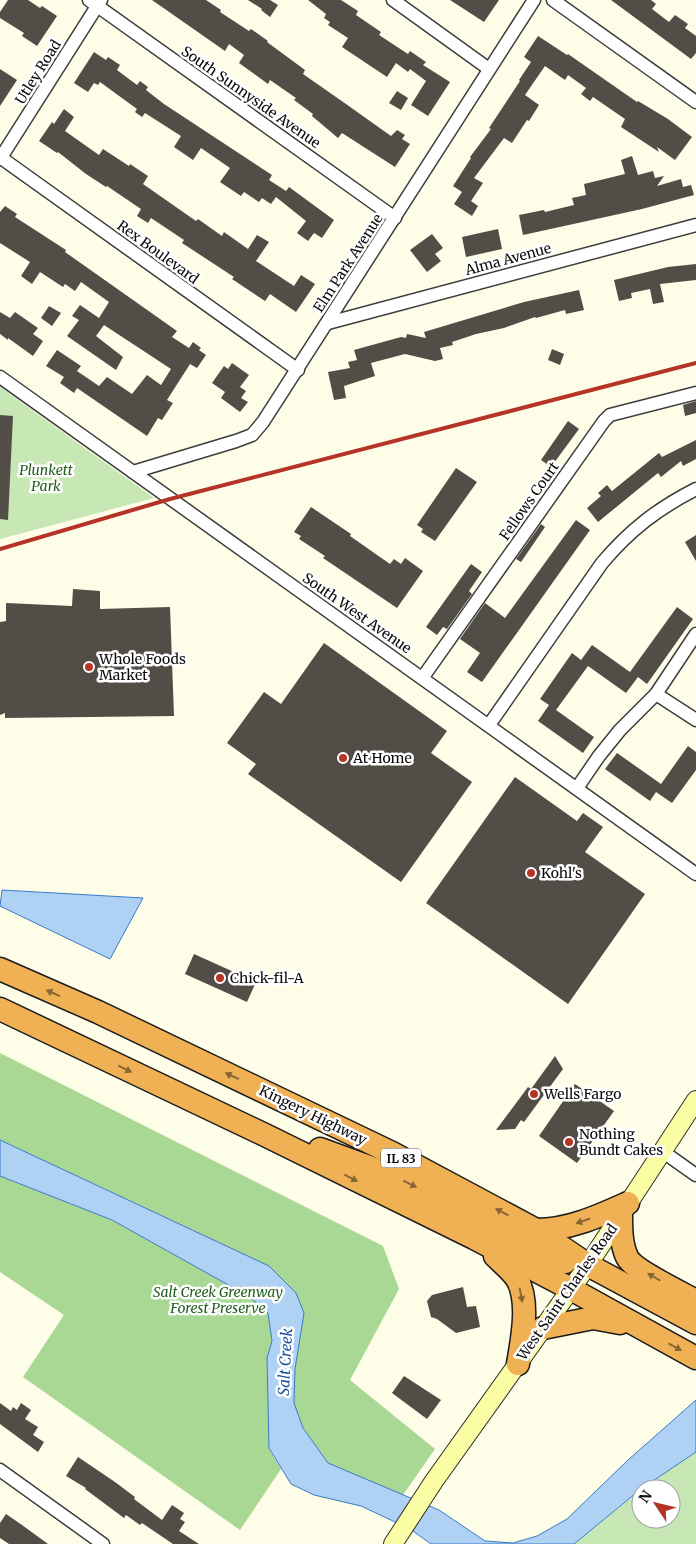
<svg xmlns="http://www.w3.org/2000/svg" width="696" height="1544" font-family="Merriweather,serif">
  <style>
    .green { fill: #c7e7b4 }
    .forest { fill: #a9d794 }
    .water { fill: #afd1f4; stroke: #387bc9 }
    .building { fill: #534d47 }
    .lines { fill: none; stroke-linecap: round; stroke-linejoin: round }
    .street-casing { stroke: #3d3d3d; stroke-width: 15 }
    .secondary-casing { stroke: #2c2c2c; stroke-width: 20 }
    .highway-casing { stroke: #1b1b1b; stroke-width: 25 }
    .street { stroke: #fff; stroke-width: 12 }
    .secondary { stroke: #fbfda5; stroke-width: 18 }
    .highway { stroke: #f0b154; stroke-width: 22 }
    .rail { stroke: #b63427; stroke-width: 4 }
    .oneway { fill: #863 }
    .poi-dot { fill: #b63427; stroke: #fff; stroke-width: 2 }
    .labels { text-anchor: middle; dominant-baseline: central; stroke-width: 5; stroke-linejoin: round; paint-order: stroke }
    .shield { fill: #fff; stroke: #545454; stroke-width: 1 }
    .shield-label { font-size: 12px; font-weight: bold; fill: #0a0a0a }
    .street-label { font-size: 14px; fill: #0a0a0a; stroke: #fff }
    .park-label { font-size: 14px; font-style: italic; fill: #225f1e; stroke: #fff }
    .poi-label { font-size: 14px; fill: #0a0a0a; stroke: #fff; text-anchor: start }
    .water-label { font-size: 15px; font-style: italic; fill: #184f97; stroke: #fff }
  </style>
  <rect width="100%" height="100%" fill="#fefde8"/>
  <g class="green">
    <polygon points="0,387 154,498 0,539"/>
    <polygon points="696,1452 696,1544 574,1544 641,1490 641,1519 671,1519 671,1489 642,1489"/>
  </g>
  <g class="forest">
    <polygon points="0,1053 383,1246 399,1289 350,1380 435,1449 403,1495 328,1463 303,1428 294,1403 295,1369 269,1266 0,1140"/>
    <polygon points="0,1176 112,1220 250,1297 268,1313 272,1341 267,1358 269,1449 281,1469 240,1530 23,1377 64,1315 0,1272"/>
  </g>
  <g class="water">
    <polygon points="2,890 143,898 110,959 0,906"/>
    <polygon points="0,1140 269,1266 296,1293 304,1313 295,1369 294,1403 303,1428 328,1463 439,1510 485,1541 513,1543 537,1536 567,1519 628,1460 696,1400 696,1452 641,1489 574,1544 431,1544 410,1529 361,1506 314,1495 291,1484 269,1448 267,1358 272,1341 268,1313 250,1297 112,1220 0,1176"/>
  </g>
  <g class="building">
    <polygon points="8,0 28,0 40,8 42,6 57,16 37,46 22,36 24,33 0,18 0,12"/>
    <polygon points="152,0 206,0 221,10 220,12 249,31 251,29 268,41 267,42 305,70 303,74 346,104 391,136 397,130 405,135 402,139 410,144 395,167 342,133 338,138 312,116 313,114 294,100 296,98 270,80 268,84 239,63 244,55 229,44 225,51"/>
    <polygon points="248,0 270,0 278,5 270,17 261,10 262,9"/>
    <polygon points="308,0 341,0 358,11 356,15 381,32 379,35 408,54 410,51 426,62 423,65 450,82 428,116 411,105 426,81 410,69 408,72 396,63 387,77 342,47 348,38 328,25 330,22 324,18 326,14"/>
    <polygon points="450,0 499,0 484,22"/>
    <polygon points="611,0 651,0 656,4 652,9 669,22 675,15 688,24 685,28 696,36 696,53 691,59"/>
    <polygon points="538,36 567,55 568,54 637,102 638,101 668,119 692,137 675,160 657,147 659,152 621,127 625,119 593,97 590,101 581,94 586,88 568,75 565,80 545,66 525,95 539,105 529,121 527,120 512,143 504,138 474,178 483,183 471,201 478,206 472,216 454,204 462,192 453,186 471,158 470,157 491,129 489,128 520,81 519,80 531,62 524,57"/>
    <polygon points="94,52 106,60 108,57 120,65 117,70 137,85 140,81 148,87 146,90 164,104 272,175 269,180 286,191 289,187 334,220 322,238 314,233 308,241 297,233 306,221 276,197 271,204 262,198 259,202 244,192 241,196 220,182 230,168 201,148 193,160 174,147 181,136 145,113 142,117 135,112 137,109 100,82 98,85 94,83 88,92 74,83"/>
    <polygon points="0,69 17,80 0,106"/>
    <polygon points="397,91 408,98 401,110 389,103"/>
    <polygon points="64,109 74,117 65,131 99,155 103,149 129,166 130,164 148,176 143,184 196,221 198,219 222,236 224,232 248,249 257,235 269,242 256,261 294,286 301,275 315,284 296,312 270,294 265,301 232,279 234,277 182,243 184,240 151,218 148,223 137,216 141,209 107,186 106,187 86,174 58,152 57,153 39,141 52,122 54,124"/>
    <polygon points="632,156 638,175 653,171 655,178 664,176 657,186 681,179 683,187 691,185 694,195 642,209 523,235 519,215 544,210 545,212 574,205 572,198 586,195 584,184 625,174 621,160"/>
    <polygon points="5,206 17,214 15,217 66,250 65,252 177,331 172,337 189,348 193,342 201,348 199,350 206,355 197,368 190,364 167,400 173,403 162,420 158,418 147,436 77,388 74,393 60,383 64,377 46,366 57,350 81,366 77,371 99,386 107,377 132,394 147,375 161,385 171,369 104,325 96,336 123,357 116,370 67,336 79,320 72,316 80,305 99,318 109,302 81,282 75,291 65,284 63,287 40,272 32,284 21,276 30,262 0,243 0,212"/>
    <polygon points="498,229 502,249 466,257 462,237"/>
    <polygon points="432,234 443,248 435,254 441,261 427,272 410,250"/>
    <polygon points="696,264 696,280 660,284 664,302 653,304 650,289 631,293 632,298 619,301 614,280 668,267"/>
    <polygon points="579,290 584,310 566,314 565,310 536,318 535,317 504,328 476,334 452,342 453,345 440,348 443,359 435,361 405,354 371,363 375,376 344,386 346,398 334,400 328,372 350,368 348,362 357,360 354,350 401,337 406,338 407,334 426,338 424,332 524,302"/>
    <polygon points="49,306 61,313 52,326 41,318"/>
    <polygon points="0,312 10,318 15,312 38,328 33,334 43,341 33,356 8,338 8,340 0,334"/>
    <polygon points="552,349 564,354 560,365 548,360"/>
    <polygon points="232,363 249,375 240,387 246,391 241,398 248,402 240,412 221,398 225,392 212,383 224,366 228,369"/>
    <polygon points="696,401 696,413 685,416 683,405"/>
    <polygon points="0,415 13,416 8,520 0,519"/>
    <polygon points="568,421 579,429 551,467 541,460"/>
    <polygon points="696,440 696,459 683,466 681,461 661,477 658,473 598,522 587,508 601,496 598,493 607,485 612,491 659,453 662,457"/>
    <polygon points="456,468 477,482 435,541 421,532 423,529 417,525"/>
    <polygon points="311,507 351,534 350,536 390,564 394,559 401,564 405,558 423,571 397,608 323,558 325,556 299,539 301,536 294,532"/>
    <polygon points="576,520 590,530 482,682 467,672 480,653 460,639 485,603 505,618"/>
    <polygon points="541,524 545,527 521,562 516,559"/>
    <polygon points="696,535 696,561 685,542"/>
    <polygon points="471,564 482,572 469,591 472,594 447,629 443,627 437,635 426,627"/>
    <polygon points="73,589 100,591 100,609 170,607 174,716 5,718 5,713 0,715 0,622 6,621 6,603 72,606"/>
    <polygon points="677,607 693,619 647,684 638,677 626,693 588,666 556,710 594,737 583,753 538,721 549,705 540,699 572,653 581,660 592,645 630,672"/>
    <polygon points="324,643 447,731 431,753 472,782 401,882 248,774 256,764 227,743 264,692 281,704"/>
    <polygon points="688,746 696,752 696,770 672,803 656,792 650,801 605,769 617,753 661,784"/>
    <polygon points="515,777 577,821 583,813 603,827 585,852 645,894 568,1004 426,903"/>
    <polygon points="194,954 256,982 247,1002 185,974"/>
    <polygon points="555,1056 563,1069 524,1122 521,1120 515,1129 496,1130 528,1087 531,1089"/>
    <polygon points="575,1084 614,1111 577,1163 539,1136"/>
    <polygon points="463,1287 467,1307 476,1306 480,1327 456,1333 437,1319 431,1317 427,1301 432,1295"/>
    <polygon points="404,1376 441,1400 427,1419 392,1393"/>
    <polygon points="0,1403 11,1411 13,1407 17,1410 21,1403 31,1410 25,1419 38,1427 33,1435 44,1442 38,1452 0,1424"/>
    <polygon points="78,1457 115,1482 135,1497 134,1499 162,1520 172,1505 184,1513 180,1519 185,1522 179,1531 199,1544 173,1544 142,1523 140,1525 126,1515 124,1518 85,1489 86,1488 66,1476"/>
    <polygon points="6,1514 22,1525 48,1544 9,1544 0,1538 0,1523"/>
  </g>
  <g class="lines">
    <g class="street-casing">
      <g id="street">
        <polyline points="89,0 395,218"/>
        <polyline points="393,0 489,69"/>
        <polyline points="553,0 696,102"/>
        <polyline points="0,157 298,370"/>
        <polyline points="0,159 101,0"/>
        <polyline points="328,323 696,225"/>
        <path d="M0 377C231 543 464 708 696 874"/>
        <polyline points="133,472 236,441 252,435 263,422 534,0"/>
        <polyline points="423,677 604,421 610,415 696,393"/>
        <polyline points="656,694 696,720"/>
        <path d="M489 725 602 563C630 530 657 509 696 489"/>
        <polyline points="577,788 599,756 620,730 656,694 696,634"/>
        <polyline points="662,1151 696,1175"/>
        <polyline points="0,1470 103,1544"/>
      </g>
    </g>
    <g class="secondary-casing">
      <polyline id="secondary" points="393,1544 434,1481 588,1265 696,1100"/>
    </g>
    <g class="highway-casing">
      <g id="highway">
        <polyline points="0,969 98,1012 392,1153 536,1230 588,1265 696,1323"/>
        <polyline points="0,1009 265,1135 474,1238 571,1289 696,1358"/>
        <polyline points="320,1149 394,1176 560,1261 565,1262"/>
        <path d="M621 1215C621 1229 621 1244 627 1257 633 1270 682 1293 696 1301"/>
        <path d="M536 1230C569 1230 599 1216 628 1203"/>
        <path d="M495 1256C502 1263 512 1271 517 1279 530 1301 522 1340 518 1364"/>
        <polyline points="543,1328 593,1318 620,1323"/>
      </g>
    </g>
    <use href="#street" class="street"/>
    <use href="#secondary" class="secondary"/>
    <use href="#highway" class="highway"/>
    <polyline class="rail" points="0,549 170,499 696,363"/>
  </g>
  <defs><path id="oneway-solid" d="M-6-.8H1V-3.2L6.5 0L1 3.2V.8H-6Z" transform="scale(1.25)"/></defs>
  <g class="oneway">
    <use href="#oneway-solid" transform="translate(53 993) rotate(-156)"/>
    <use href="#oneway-solid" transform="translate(125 1069) rotate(26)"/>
    <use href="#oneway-solid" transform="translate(232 1076) rotate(-155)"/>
    <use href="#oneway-solid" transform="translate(351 1178) rotate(27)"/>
    <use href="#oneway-solid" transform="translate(410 1184) rotate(26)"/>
    <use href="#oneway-solid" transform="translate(502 1212) rotate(-152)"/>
    <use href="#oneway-solid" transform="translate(583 1221) rotate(161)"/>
    <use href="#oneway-solid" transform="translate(654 1277) rotate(-150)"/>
    <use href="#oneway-solid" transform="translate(521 1295) rotate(79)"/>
    <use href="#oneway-solid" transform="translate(675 1347) rotate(29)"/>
  </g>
  <g class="poi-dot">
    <circle cx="89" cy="667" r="5"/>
    <circle cx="343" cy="758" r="5"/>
    <circle cx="531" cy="873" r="5"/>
    <circle cx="220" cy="978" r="5"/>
    <circle cx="534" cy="1094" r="5"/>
    <circle cx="569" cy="1142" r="5"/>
  </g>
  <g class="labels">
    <rect class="shield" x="381" y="1148.5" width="40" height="19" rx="4"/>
    <g class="shield-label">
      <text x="401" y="1158">IL 83</text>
    </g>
    <g class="street-label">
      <text transform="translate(38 72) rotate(-58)">Utley Road</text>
      <text transform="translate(251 97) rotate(35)">South Sunnyside Avenue</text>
      <text transform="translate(158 252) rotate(36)">Rex Boulevard</text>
      <text transform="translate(508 259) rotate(-15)">Alma Avenue</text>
      <text transform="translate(348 263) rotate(-57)">Elm Park Avenue</text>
      <text transform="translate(529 501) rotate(-55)">Fellows Court</text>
      <text transform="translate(357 613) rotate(35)">South West Avenue</text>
      <text transform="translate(313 1115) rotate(26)">Kingery Highway</text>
      <text transform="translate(567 1292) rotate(-55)">West Saint Charles Road</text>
    </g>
    <g class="park-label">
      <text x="46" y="470">Plunkett<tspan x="46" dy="16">Park</tspan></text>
      <text x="218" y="1292">Salt Creek Greenway<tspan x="218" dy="16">Forest Preserve</tspan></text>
    </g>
    <g class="poi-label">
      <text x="99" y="659">Whole Foods<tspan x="99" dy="16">Market</tspan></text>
      <text x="353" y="758">At Home</text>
      <text x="541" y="873">Kohl's</text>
      <text x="230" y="978">Chick-fil-A</text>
      <text x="544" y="1094">Wells Fargo</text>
      <text x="579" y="1134">Nothing<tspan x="579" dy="16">Bundt Cakes</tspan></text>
    </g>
    <g class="water-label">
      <text transform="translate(285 1362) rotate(-87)">Salt Creek</text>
    </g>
  </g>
  <g transform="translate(656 1504) rotate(305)"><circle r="24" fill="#ffffff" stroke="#9d9d9d"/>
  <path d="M0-4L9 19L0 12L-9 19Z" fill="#b63427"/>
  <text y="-8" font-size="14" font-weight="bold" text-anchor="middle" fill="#0a0a0a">N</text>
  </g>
</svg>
